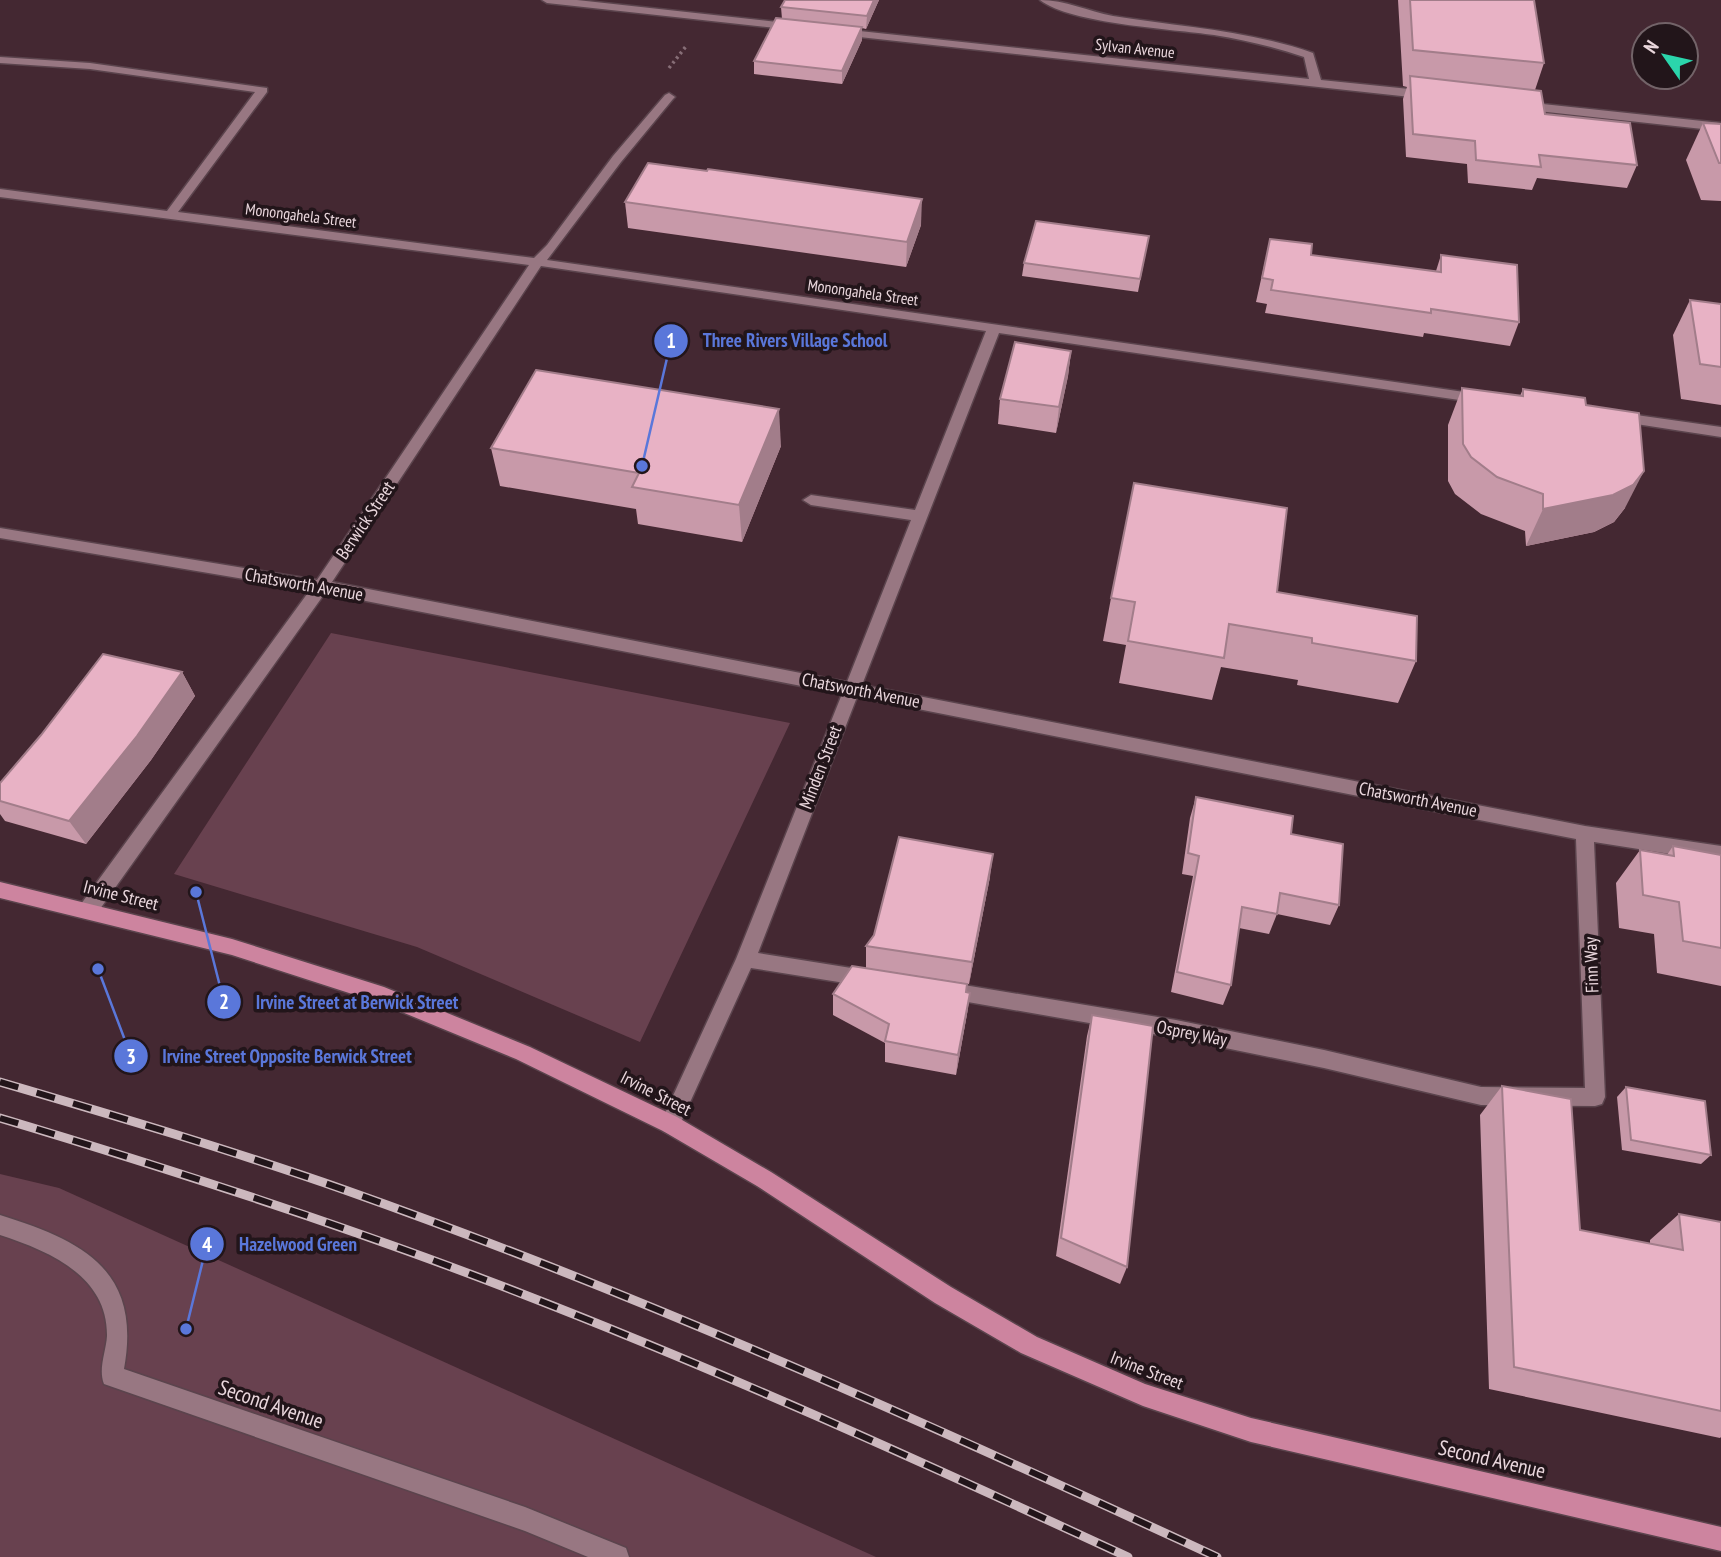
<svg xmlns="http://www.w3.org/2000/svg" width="1721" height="1557" font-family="'PT Sans Narrow',sans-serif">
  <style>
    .green { fill: #68414f }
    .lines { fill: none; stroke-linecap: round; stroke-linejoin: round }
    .minor-casing { stroke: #5b444d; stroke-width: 3 }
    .major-casing { stroke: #5b444d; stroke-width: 3 }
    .path { stroke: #876e77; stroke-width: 3.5; stroke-dasharray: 2.5 3.5; stroke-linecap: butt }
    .minor { fill: #987782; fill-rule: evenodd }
    .major { fill: #cd849f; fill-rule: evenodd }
    .rail-casing { stroke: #ccb8be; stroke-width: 9 }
    .rail { stroke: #22151a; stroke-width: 6; stroke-dasharray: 19; stroke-linecap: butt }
    .wall { fill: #c899a9 }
    .shaded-wall { fill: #a27d8a }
    .building { fill: #e8b2c5; stroke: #a27d8a; stroke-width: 2 }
    .labels { text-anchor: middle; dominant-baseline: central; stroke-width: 7; stroke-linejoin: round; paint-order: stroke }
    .far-street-label { font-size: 16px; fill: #ead7dd; stroke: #22151a }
    .street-label { font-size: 18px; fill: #ead7dd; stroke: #22151a }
    .near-street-label { font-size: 21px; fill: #ead7dd; stroke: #22151a }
    .leader { fill: none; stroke: #5a77da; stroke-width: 2.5 }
    .callout-dot { fill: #5a77da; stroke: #22151a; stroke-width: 2.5 }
    .mark-label { font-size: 21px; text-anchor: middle; font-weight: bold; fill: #fff }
    .callout-label { font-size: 19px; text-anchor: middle; font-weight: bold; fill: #5a77da; stroke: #22151a; stroke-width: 7; stroke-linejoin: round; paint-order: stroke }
  </style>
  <rect width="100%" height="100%" fill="#442832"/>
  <g class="green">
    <polygon points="331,633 790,723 640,1042 417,947 174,874"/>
    <polygon points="0,1174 59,1188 876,1557 0,1557"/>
  </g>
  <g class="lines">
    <g class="minor-casing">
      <g id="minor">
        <polygon points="542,0 577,0 795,24 801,27 795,30 547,3"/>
        <path d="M1040 0C1065 0 1088 11 1113 16 1181 27 1247 30 1313 53L1321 80 1429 91 1435 95 1429 99 841 35 835 32 841 29 1309 79 1304 57C1274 47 1245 40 1214 35 1173 29 1071 24 1040 0Z"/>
        <path d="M0 57 90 63 267 88V92L178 212 534 258 547 245 613 156 665 95 669 93 675 97 673 99 621 162 547 260 1485 395V401L1480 403 999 333 862 685 1585 826 1721 846V862L1594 842 1605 1097 1602 1104 1595 1106 1481 1105 1324 1068 1176 1038 939 997 936 991 939 985 946 982 1176 1020 1324 1050 1481 1087 1585 1088 1576 839 857 697 758 953 870 971 877 973 880 979 877 985 870 987 751 968 677 1131 670 1134 663 1131 660 1124 736 959 842 694 325 593 95 916 88 918 81 916 79 910 81 904 310 590 0 538V528L317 580 529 265 0 197V189L167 211 255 92 90 69 0 63ZM541 266 986 331 915 510 811 495 803 500 811 505 911 520 847 682 332 582Z"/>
        <polygon points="1523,102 1721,123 1721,131 1519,109 1519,103"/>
        <polygon points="1615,412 1721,427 1721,437 1610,420 1608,417"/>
        <path d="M0 1215C83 1241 142 1270 124 1369L525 1507 626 1548 629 1557H588L525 1531 104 1384C98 1369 106 1352 107 1336 108 1276 49 1251 0 1235Z"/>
      </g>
    </g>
    <g class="major-casing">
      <polygon id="major" points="0,882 232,939 384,987 530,1047 677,1117 771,1172 951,1287 1037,1337 1145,1384 1251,1418 1721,1527 1721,1551 1251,1442 1143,1406 1021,1353 935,1303 757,1186 663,1131 516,1059 380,1003 232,955 0,898"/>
    </g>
    <polyline class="path" points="669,68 687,45"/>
    <use href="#minor" class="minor"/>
    <use href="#major" class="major"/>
    <g class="rail-casing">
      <g id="rail">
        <path d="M0 1082C116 1116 231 1150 345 1190 643 1295 931 1425 1217 1557"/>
        <path d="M0 1118C177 1171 353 1228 525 1295 729 1374 929 1465 1128 1557"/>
      </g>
    </g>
    <use href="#rail" class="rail"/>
  </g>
  <g class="wall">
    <polygon points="785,0 879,0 866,29 862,28 862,40 842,84 754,74 754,61 782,19 781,7"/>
    <polygon points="1398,0 1534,0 1544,63 1535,90 1545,114 1637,165 1627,188 1537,178 1532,190 1468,183 1467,164 1406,157 1403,99 1407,87 1403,86"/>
    <polygon points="1703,123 1721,124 1721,201 1701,200 1686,160"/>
    <polygon points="625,202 921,225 906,267 628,228"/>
    <polygon points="1149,236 1138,292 1022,276 1024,263"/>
    <polygon points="1270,239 1311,255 1436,271 1441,255 1519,322 1510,346 1424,333 1423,337 1265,313 1267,304 1256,302"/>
    <polygon points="1690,300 1721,304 1721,405 1681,399 1673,335"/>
    <polygon points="1071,351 1068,376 1056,433 998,424 1000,399"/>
    <polygon points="1462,388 1520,396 1523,389 1586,405 1625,508 1614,522 1594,532 1526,546 1525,531 1481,514 1455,494 1448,481 1448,425"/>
    <polygon points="781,446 742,542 638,524 636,509 500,486 491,448"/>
    <polygon points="1277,592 1416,661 1398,703 1297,685 1298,680 1221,667 1212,700 1119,683 1126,645 1103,641 1111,598"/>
    <polygon points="182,672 195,696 151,760 86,844 5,821 0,814 0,783"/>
    <polygon points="1196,797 1291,834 1339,905 1330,925 1277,914 1269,934 1239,928 1231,985 1223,1005 1171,992 1193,876 1182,874 1190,818"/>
    <polygon points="1673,846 1721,855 1721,986 1657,973 1654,934 1619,928 1616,883 1640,850 1667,855"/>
    <polygon points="990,877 969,984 866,968 866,946"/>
    <polygon points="967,992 970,993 967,1014 956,1075 885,1062 885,1043 833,1015 833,994"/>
    <polygon points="1092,1015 1127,1267 1120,1284 1056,1256 1087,1036"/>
    <polygon points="1502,1086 1580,1230 1650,1244 1650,1240 1679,1214 1721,1222 1721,1437 1720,1438 1489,1389 1480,1115"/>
    <polygon points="1626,1087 1711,1155 1701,1164 1622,1150 1617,1097"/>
  </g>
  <g class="shaded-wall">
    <polygon points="874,0 879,0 866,29 867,16"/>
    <polygon points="862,27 862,40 842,84 842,71"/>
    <polygon points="922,199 921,225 906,267 907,242"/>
    <polygon points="1071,351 1068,376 1056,433 1059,407"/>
    <polygon points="779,409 781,446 742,542 739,505"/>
    <polygon points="1644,471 1625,508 1614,522 1594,532 1526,546 1543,509"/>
    <polygon points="182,672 195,696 151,760 86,844 69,821"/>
    <polygon points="993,854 990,877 969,984 972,962"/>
    <polygon points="970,993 967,1014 956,1075 958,1055"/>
  </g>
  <g class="building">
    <polygon points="785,0 874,0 867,16 781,7"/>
    <polygon points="1410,0 1534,0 1544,63 1413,50"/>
    <polygon points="776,18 862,27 842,71 754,61"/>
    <polygon points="1410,76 1541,91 1545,114 1630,123 1637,165 1539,155 1541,167 1476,160 1475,141 1413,134"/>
    <polygon points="1703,123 1721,124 1721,163 1719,163"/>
    <polygon points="648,163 707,171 708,169 922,199 907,242 625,202"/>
    <polygon points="1036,221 1149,236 1140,279 1024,263"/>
    <polygon points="1270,239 1312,244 1311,255 1441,272 1441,255 1517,265 1519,322 1431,309 1431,313 1271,290 1273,280 1262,278"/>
    <polygon points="1690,300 1721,304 1721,367 1700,364"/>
    <polygon points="1015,342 1071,351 1059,407 1000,399"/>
    <polygon points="536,370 779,409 739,505 632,487 639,473 491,448"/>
    <polygon points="1462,388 1523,396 1523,389 1585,398 1586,405 1639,413 1644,471 1633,485 1613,495 1543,509 1543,494 1497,477 1471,457 1463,444"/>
    <polygon points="1134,483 1287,508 1277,592 1417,616 1416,661 1312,643 1312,638 1229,624 1224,658 1128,641 1135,602 1111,598"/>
    <polygon points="103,654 182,672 137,736 69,821 0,801 0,783 41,735"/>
    <polygon points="1196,797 1293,816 1291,834 1343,844 1339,905 1280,893 1277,914 1242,907 1231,985 1177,972 1199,856 1188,853"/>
    <polygon points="899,837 993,854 972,962 866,946 874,935"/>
    <polygon points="1673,846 1721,855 1721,948 1683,941 1679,902 1643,895 1640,850 1674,856"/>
    <polygon points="852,966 967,984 966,992 970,993 958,1055 885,1041 889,1024 833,994"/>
    <polygon points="1092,1015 1153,1026 1127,1267 1061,1238"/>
    <polygon points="1502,1086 1571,1099 1580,1230 1683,1250 1679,1214 1721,1222 1721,1411 1514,1367"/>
    <polygon points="1626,1087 1705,1101 1711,1155 1631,1140"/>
  </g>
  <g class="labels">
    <g class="far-street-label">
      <text transform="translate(1135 48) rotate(6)">Sylvan Avenue</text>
      <text transform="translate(301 215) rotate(7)">Monongahela Street</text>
      <text transform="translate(863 292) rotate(8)">Monongahela Street</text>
    </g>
    <g class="street-label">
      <text transform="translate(365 520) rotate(-56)">Berwick Street</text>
      <text transform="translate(304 584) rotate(10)">Chatsworth Avenue</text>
      <text transform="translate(861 690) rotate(11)">Chatsworth Avenue</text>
      <text transform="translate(820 767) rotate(-69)">Minden Street</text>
      <text transform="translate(1418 799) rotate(11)">Chatsworth Avenue</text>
      <text transform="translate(121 895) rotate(14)">Irvine Street</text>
      <text transform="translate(1591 965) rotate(-92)">Finn Way</text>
      <text transform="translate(1192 1033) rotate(11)">Osprey Way</text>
      <text transform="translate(656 1093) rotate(27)">Irvine Street</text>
      <text transform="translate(1147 1370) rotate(21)">Irvine Street</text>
    </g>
    <g class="near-street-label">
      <text transform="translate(271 1404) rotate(19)">Second Avenue</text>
      <text transform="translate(1492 1459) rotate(13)">Second Avenue</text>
    </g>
  </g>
  <path class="leader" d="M642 466L671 341M196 892L224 1002M98 969L131 1056M186 1329L207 1244"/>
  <g class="callout-dot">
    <circle cx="642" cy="466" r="7"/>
    <circle cx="196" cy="892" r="7"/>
    <circle cx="98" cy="969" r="7"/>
    <circle cx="186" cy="1329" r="7"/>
    <circle cx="671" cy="341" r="18"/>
    <circle cx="224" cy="1002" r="18"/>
    <circle cx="131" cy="1056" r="18"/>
    <circle cx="207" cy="1244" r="18"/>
  </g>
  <g class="mark-label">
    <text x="671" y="348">1</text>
    <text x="224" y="1009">2</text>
    <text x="131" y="1064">3</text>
    <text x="207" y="1252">4</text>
  </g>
  <g class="callout-label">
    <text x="795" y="347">Three Rivers Village School</text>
    <text x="357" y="1009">Irvine Street at Berwick Street</text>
    <text x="287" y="1063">Irvine Street Opposite Berwick Street</text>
    <text x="298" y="1251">Hazelwood Green</text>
  </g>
  <g transform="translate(1665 56) rotate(304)"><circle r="33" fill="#22151a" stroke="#726368" stroke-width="2"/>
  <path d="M0-5L12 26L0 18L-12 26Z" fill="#2bd5ac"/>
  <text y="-10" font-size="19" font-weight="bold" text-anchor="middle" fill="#ead7dd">N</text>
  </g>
</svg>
